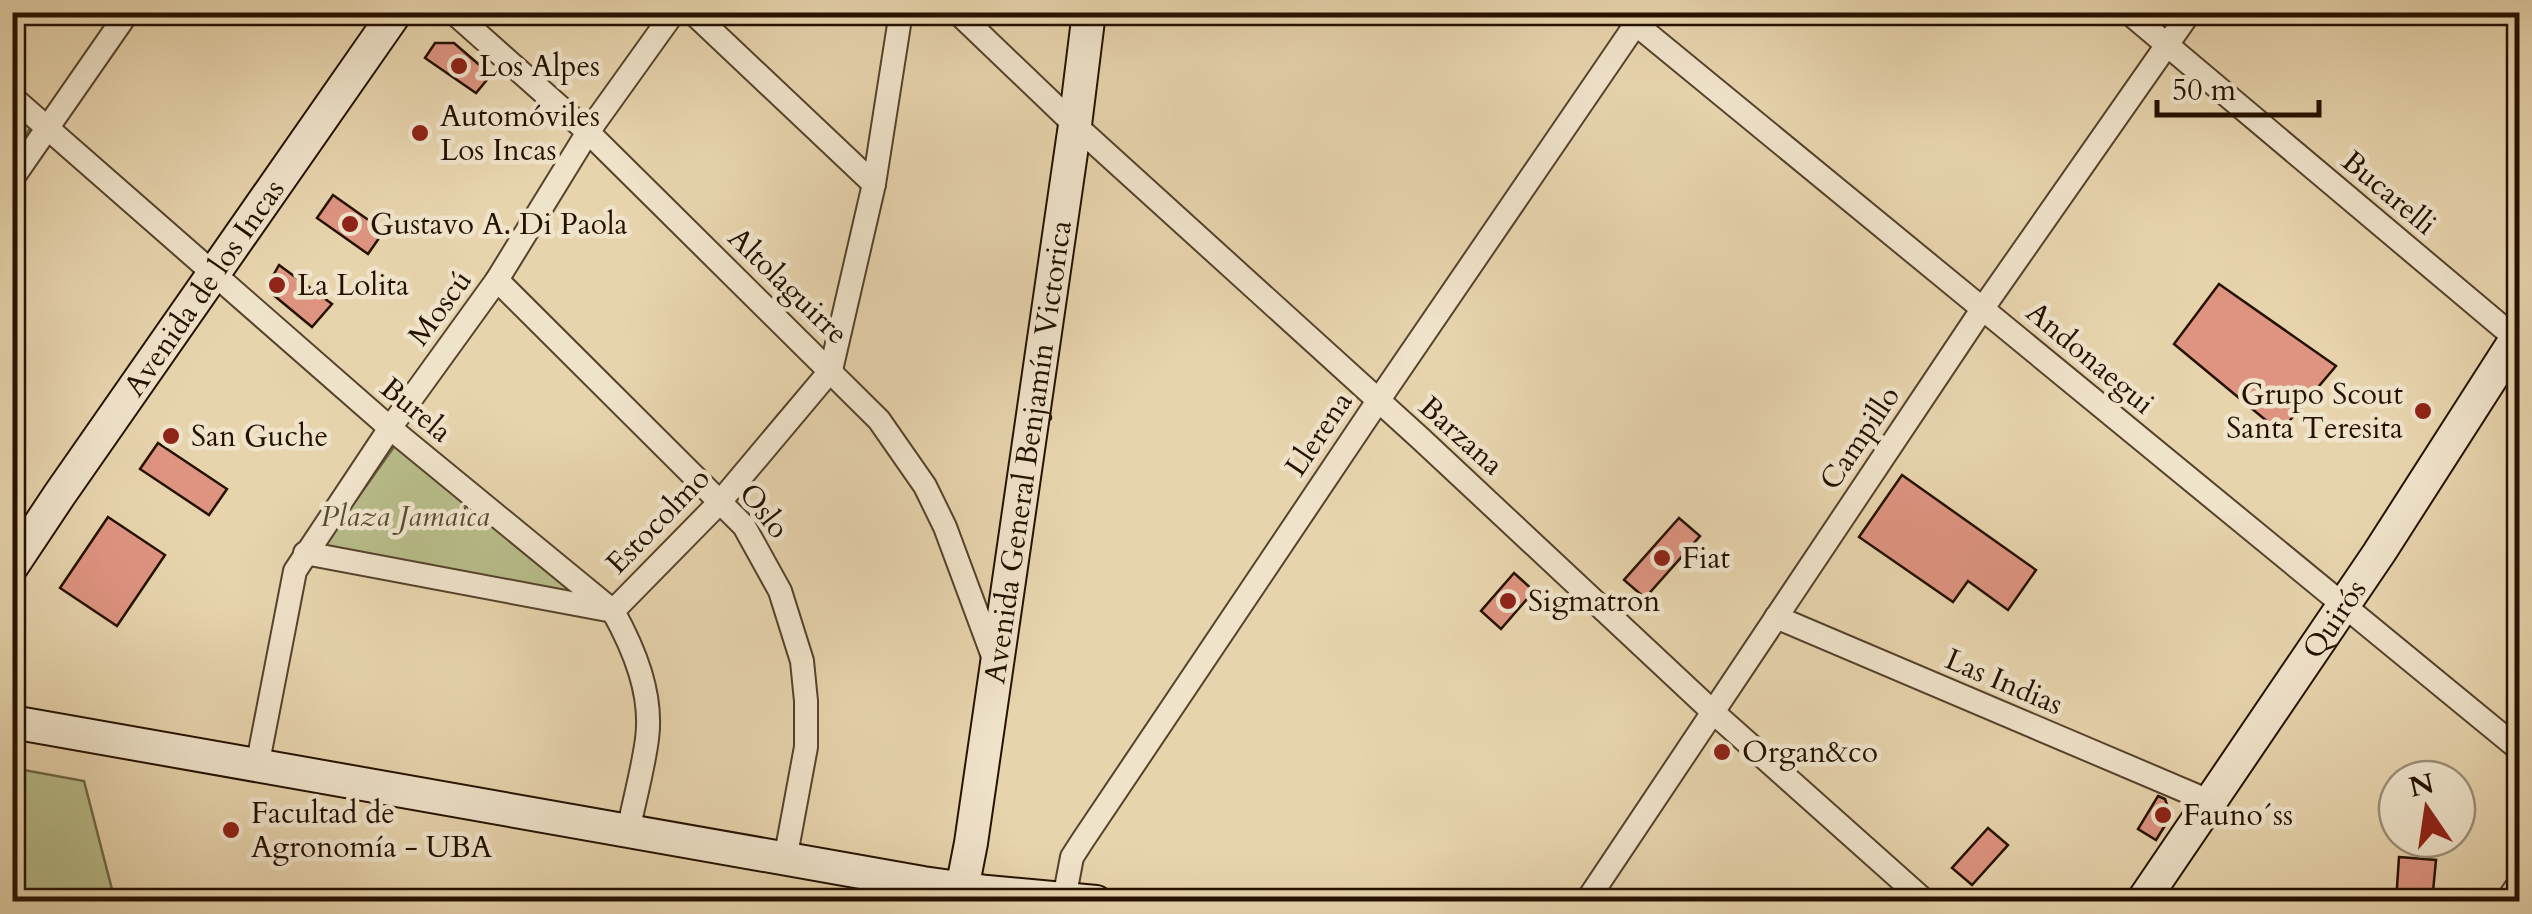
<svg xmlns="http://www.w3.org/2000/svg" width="2532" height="914" font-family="Cardo,serif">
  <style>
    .green { fill: #b7bc89; stroke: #6e6644; stroke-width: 2.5 }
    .building { fill: #de9481; stroke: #251100; stroke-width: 2.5 }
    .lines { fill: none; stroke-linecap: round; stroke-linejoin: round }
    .street-casing { stroke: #56422b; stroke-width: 26 }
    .secondary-casing { stroke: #251100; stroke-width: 36 }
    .street { stroke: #efe3ca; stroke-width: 22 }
    .secondary { stroke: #efe3ca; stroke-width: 32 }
    .poi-dot { fill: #8f2418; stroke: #efe3ca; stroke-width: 4 }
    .labels { text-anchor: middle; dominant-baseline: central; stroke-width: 9; stroke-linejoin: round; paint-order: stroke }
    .poi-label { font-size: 30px; fill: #251100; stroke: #efe3ca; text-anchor: start }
    .street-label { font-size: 30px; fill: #251100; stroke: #efe3ca }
    .park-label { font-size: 30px; font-style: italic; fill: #584d30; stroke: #efe3ca }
  </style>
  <rect width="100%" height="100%" fill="#e7d4ad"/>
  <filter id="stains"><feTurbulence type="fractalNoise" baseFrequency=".002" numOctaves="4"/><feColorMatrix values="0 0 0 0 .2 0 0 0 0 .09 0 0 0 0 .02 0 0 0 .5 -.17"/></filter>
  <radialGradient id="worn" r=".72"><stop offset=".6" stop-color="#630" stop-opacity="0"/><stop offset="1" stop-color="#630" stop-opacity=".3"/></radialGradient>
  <g class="green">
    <polygon points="13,112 31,127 13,155"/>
    <polygon points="396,444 587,601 320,551"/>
    <polygon points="13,768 84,781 115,901 13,901"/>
  </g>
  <g class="building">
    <polygon points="435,43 454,43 491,75 476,93 425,58"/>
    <polygon points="333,195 384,231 368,254 317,218"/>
    <polygon points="279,265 332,304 312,327 271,293 269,283"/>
    <polygon points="2219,284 2336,366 2280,432 2174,344"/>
    <polygon points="158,443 227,489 209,515 140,469"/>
    <polygon points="1902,475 2036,570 2008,610 1968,581 1953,602 1859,537"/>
    <polygon points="108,517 165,555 117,626 60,588"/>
    <polygon points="1679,518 1700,536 1645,598 1624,580"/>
    <polygon points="1514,573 1534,591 1501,629 1481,611"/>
    <polygon points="2158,796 2165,799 2171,816 2156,840 2138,829"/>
    <polygon points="1988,828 2008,845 1972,885 1952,868"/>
    <polygon points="2399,857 2436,860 2432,902 2396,902"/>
  </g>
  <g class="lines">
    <g class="street-casing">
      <g id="street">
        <polyline points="453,12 588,132 879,420 925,486 945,527 994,659"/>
        <polyline points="692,12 874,184"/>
        <polyline points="957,12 1075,125 1421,439 1713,712 1926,902"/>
        <polyline points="1621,12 2520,750"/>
        <polyline points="2128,12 2520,342"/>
        <path d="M12 97 390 428 613 611C634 649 653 694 647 739 643 770 634 801 628 832"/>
        <polyline points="12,179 128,12"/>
        <polyline points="497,280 744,526 780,591 802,661 806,701 806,747 785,860"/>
        <polyline points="305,553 613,611 720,502 831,370 874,184 901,12"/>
        <polyline points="1776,617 2209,801"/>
        <polyline points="257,767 295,571 390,428 497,280 588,132 674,12"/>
        <polyline points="1064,899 1072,857 1083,840 1378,401 1642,15"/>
        <polyline points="1586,902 1983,308 2190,12"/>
        <polyline points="2506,902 2520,882"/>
      </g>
    </g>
    <g class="secondary-casing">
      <g id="secondary">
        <path id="s1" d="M12 566 60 494 396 12"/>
        <polyline points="12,722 923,883 987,892 1096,902"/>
        <path id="s2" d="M962 889 971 843 1075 125 1089 12"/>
        <path id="s3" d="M2142 902 2379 553 2520 333"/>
      </g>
    </g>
    <use href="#street" class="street"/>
    <use href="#secondary" class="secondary"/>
  </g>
  <g class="poi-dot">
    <circle cx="459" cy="66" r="10"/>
    <circle cx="420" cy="133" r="10"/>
    <circle cx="350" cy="224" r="10"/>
    <circle cx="277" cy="285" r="10"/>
    <circle cx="2423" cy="411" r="10"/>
    <circle cx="171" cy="436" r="10"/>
    <circle cx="1662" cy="558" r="10"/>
    <circle cx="1508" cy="601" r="10"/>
    <circle cx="1722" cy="752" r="10"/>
    <circle cx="2163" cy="815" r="10"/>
    <circle cx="231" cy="830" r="10"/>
  </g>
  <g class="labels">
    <g class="poi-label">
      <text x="479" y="66">Los Alpes</text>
      <text x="440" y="116">Automóviles<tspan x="440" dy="34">Los Incas</tspan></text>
      <text x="370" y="224">Gustavo A. Di Paola</text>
      <text x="297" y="285">La Lolita</text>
      <text x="2403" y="394" text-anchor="end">Grupo Scout<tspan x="2403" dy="34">Santa Teresita</tspan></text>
      <text x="191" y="436">San Guche</text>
      <text x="1682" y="558">Fiat</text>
      <text x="1528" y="601">Sigmatron</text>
      <text x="1742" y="752">Organ&amp;co</text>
      <text x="251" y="813">Facultad de<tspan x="251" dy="34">Agronomía - UBA</tspan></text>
      <text x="2183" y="815">Fauno´ss</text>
    </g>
    <g class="street-label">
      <text transform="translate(2389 193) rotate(40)">Bucarelli</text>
      <text transform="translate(788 286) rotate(44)">Altolaguirre</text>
      <text stroke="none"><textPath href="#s1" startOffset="338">Avenida de los Incas</textPath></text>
      <text transform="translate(440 308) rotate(-54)">Moscú</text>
      <text transform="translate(2090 358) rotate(40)">Andonaegui</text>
      <text transform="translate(416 410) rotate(40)">Burela</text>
      <text transform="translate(1319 434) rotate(-56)">Llerena</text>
      <text transform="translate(1461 436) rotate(42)">Barzana</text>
      <text transform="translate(1860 438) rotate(-56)">Campillo</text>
      <text stroke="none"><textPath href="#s2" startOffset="442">Avenida General Benjamín Victorica</textPath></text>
      <text transform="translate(764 511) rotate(52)">Oslo</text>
      <text transform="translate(658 521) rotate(-46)">Estocolmo</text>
      <text stroke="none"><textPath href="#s3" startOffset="342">Quirós</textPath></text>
      <text transform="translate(2004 682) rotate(23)">Las Indias</text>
    </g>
    <g class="park-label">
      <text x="405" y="516">Plaza Jamaica</text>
    </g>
  </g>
  <rect width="2532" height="914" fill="none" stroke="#e7d4ad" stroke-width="50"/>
  <rect x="15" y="15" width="2502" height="884" fill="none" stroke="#251100" stroke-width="5"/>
  <rect x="25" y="25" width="2482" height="864" fill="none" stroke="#251100" stroke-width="2.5"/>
  <g transform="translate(2427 809) rotate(347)"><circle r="48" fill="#efe3ca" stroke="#9e8f79" stroke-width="2.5"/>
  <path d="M0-8L18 38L0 25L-18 38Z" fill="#8f2418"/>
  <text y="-15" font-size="28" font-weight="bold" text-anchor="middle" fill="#251100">N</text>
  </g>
  <path d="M2157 100v15h162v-15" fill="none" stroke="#251100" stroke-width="5"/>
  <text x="2172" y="100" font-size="30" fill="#251100" stroke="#efe3ca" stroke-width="8" paint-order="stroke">50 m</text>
  <rect width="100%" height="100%" filter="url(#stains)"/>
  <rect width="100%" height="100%" fill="url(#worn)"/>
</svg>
